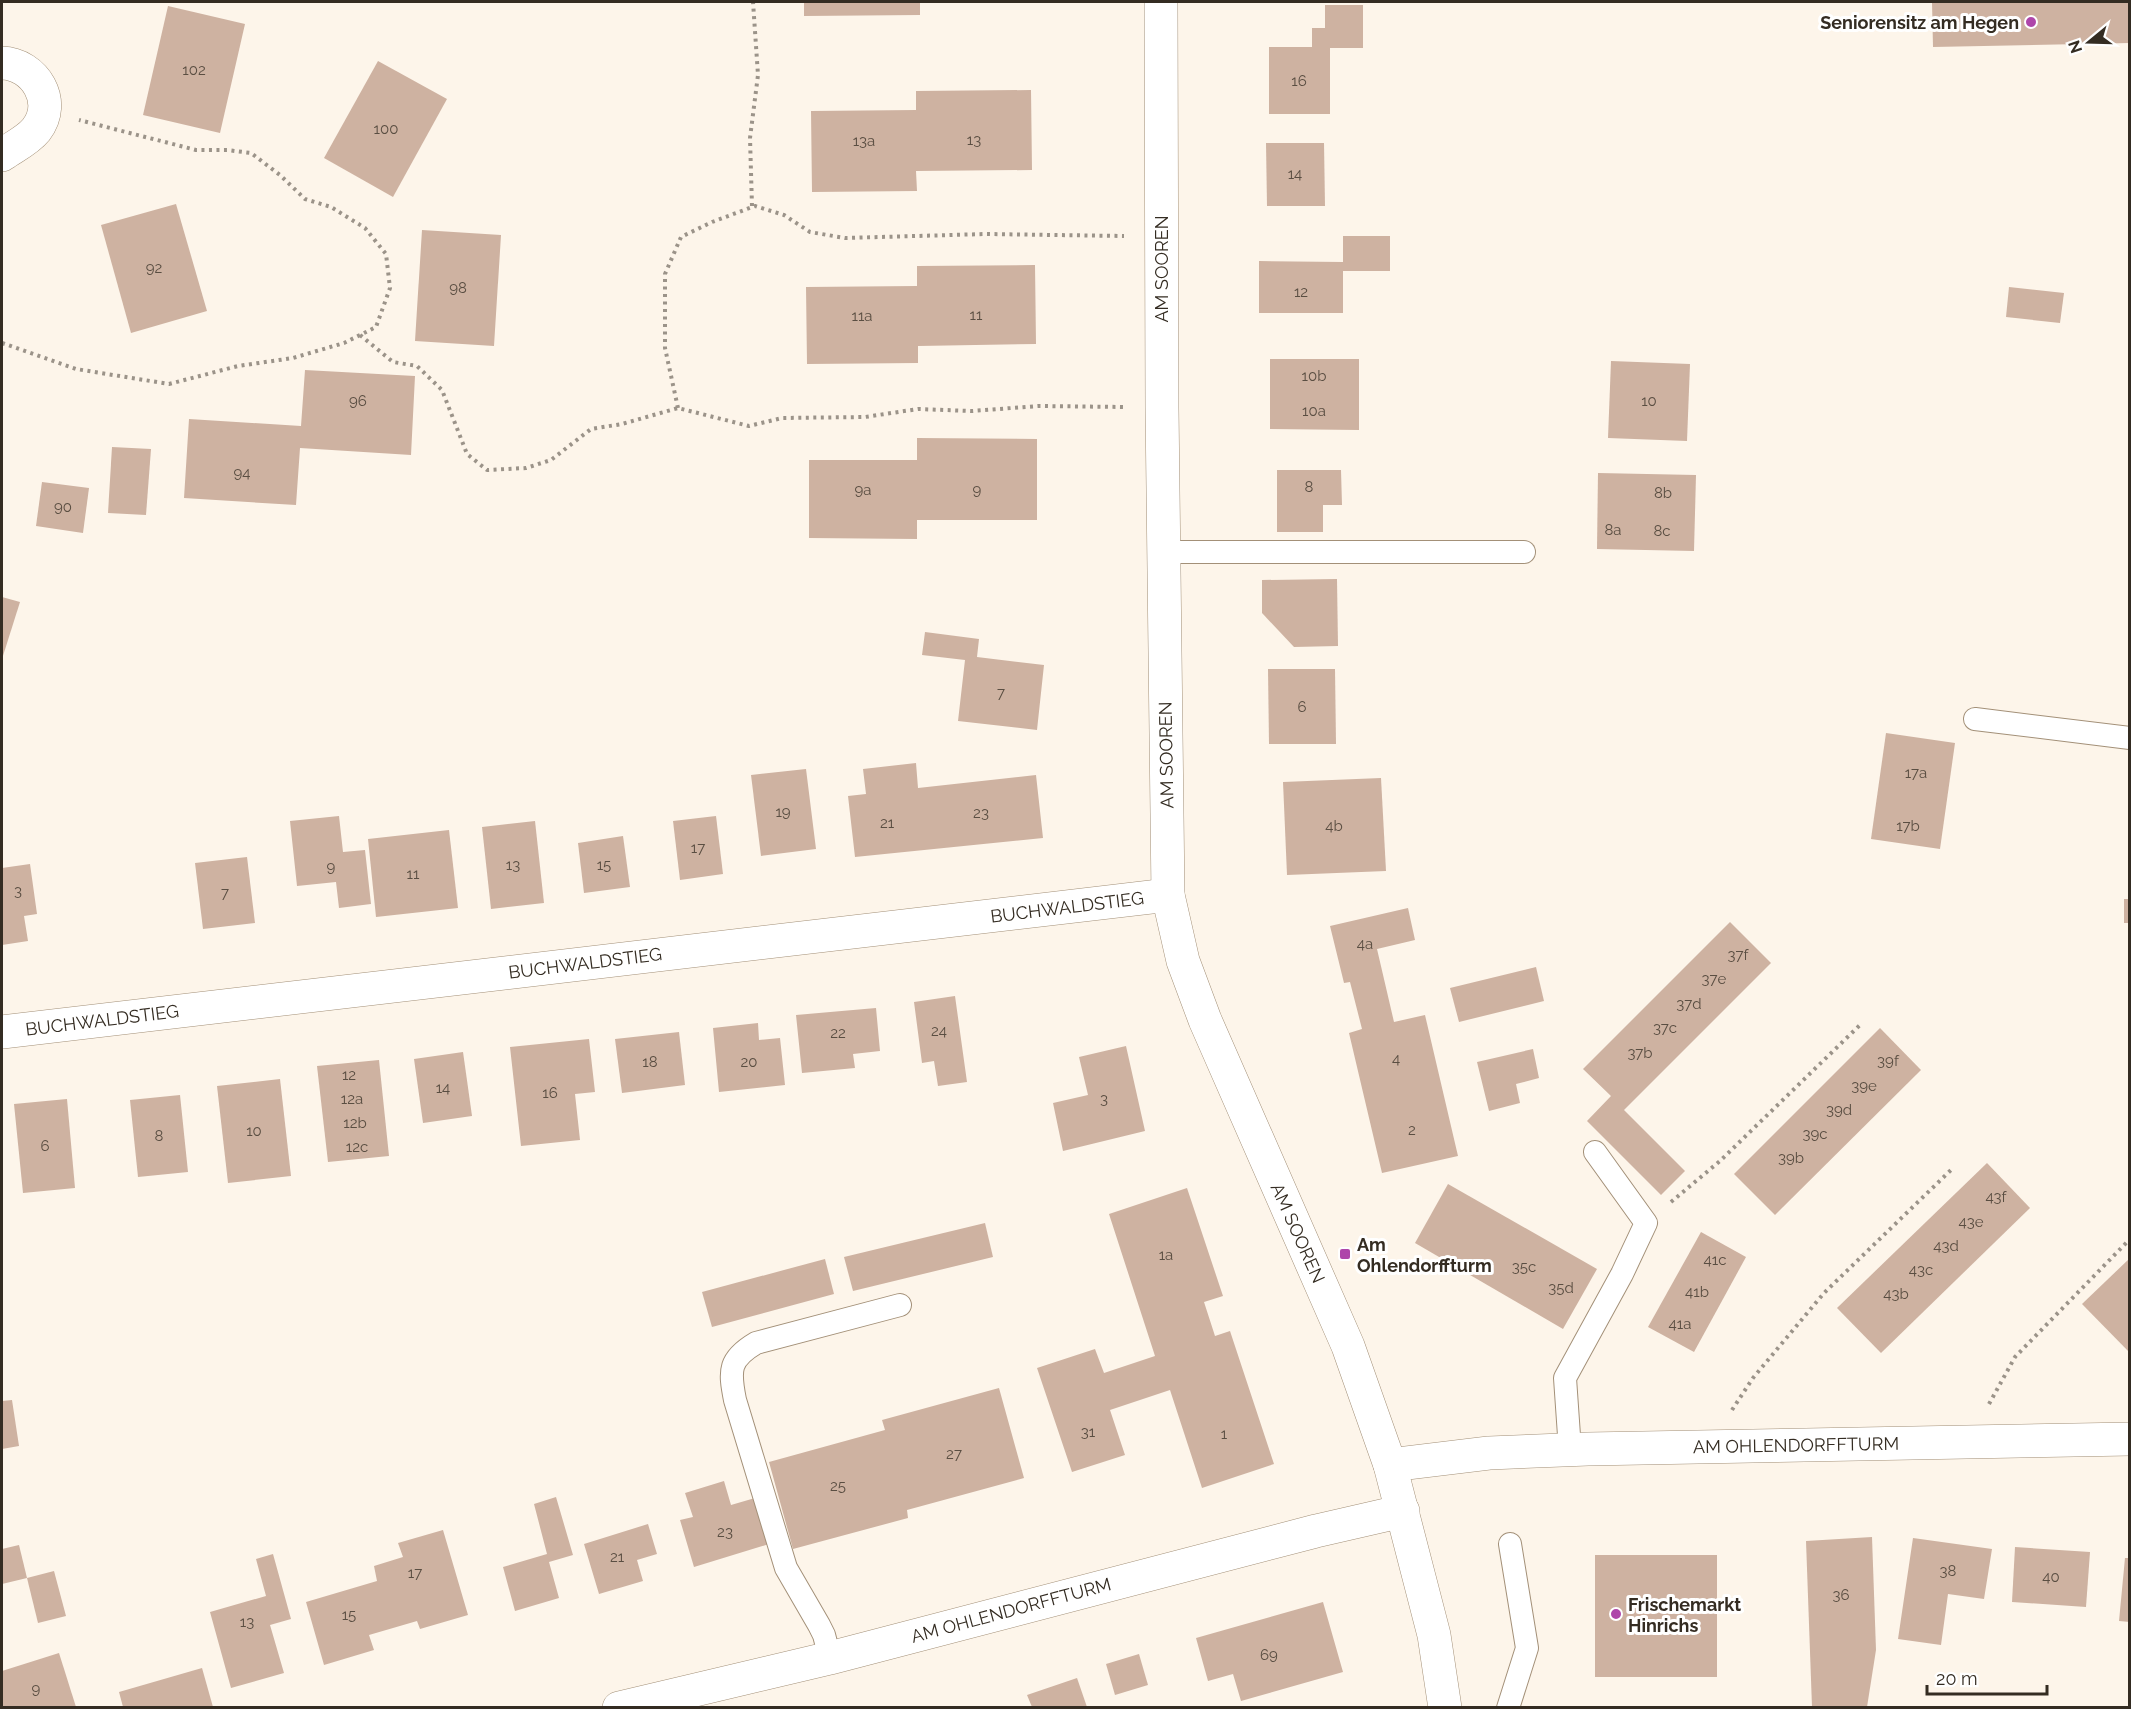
<svg xmlns="http://www.w3.org/2000/svg" width="2131" height="1709" font-family="Raleway,sans-serif">
  <style>
    .building { fill: #ceb2a1 }
    .lines { fill: none; stroke-linecap: round; stroke-linejoin: round }
    .service-casing { stroke: #a39078; stroke-width: 24 }
    .minor-casing { stroke: #a39078; stroke-width: 34 }
    .tertiary-casing { stroke: #a39078; stroke-width: 34 }
    .path { stroke: #9b9389; stroke-width: 4; stroke-dasharray: 3 4.5; stroke-linecap: butt }
    .service { stroke: #fff; stroke-width: 22 }
    .minor { stroke: #fff; stroke-width: 33 }
    .tertiary { stroke: #fff; stroke-width: 33 }
    .poi-dot { fill: #ae46aa; stroke: #fff; stroke-width: 2 }
    .labels { text-anchor: middle; dominant-baseline: central; stroke-width: 6; stroke-linejoin: round; paint-order: stroke }
    .number-label { font-size: 15px; fill: #5a4e42 }
    .poi-label { font-size: 18px; font-weight: bold; fill: #342c22; stroke: #fff; text-anchor: start }
    .street-label { font-size: 18px; fill: #342c22; stroke: #fff }
  </style>
  <rect width="100%" height="100%" fill="#fdf5ea"/>
  <g class="building">
    <polygon points="804,2 920,2 920,15 804,16"/>
    <polygon points="1932,2 2130,2 2130,43 1933,47"/>
    <polygon points="1325,5 1363,5 1363,48 1330,48 1330,114 1269,114 1269,47 1312,47 1312,28 1325,28"/>
    <polygon points="168,6 245,24 220,133 143,115"/>
    <polygon points="378,61 447,99 393,197 324,158"/>
    <polygon points="1031,90 1032,170 916,171 917,191 812,192 811,111 916,110 916,91"/>
    <polygon points="1266,143 1324,143 1325,206 1267,206"/>
    <polygon points="176,204 207,311 131,333 101,225"/>
    <polygon points="422,230 501,235 494,346 415,341"/>
    <polygon points="1343,236 1390,236 1390,271 1343,271 1343,313 1259,313 1259,261 1343,262"/>
    <polygon points="1035,265 1036,344 918,346 918,363 807,364 806,287 917,286 917,266"/>
    <polygon points="2009,287 2064,293 2060,323 2006,317"/>
    <polygon points="1270,359 1359,359 1359,430 1270,429"/>
    <polygon points="1611,361 1690,364 1687,441 1608,438"/>
    <polygon points="305,370 415,376 411,455 300,448 296,505 184,498 189,419 301,426"/>
    <polygon points="917,438 1037,439 1037,520 917,520 917,539 809,538 809,460 917,460"/>
    <polygon points="112,447 151,449 146,515 108,513"/>
    <polygon points="1277,470 1341,470 1342,505 1323,505 1323,532 1277,532"/>
    <polygon points="1598,473 1696,475 1694,551 1597,549"/>
    <polygon points="42,482 89,488 83,533 36,526"/>
    <polygon points="1337,579 1338,646 1294,647 1262,613 1262,580"/>
    <polygon points="2,597 20,602 2,659"/>
    <polygon points="925,632 979,639 977,657 1044,665 1037,730 958,721 965,660 922,655"/>
    <polygon points="1268,669 1335,669 1336,744 1269,744"/>
    <polygon points="1886,733 1955,743 1940,849 1871,839"/>
    <polygon points="916,763 918,788 1036,775 1043,838 855,857 848,796 866,794 863,769"/>
    <polygon points="806,769 816,849 761,856 751,775"/>
    <polygon points="1381,778 1386,871 1287,875 1283,782"/>
    <polygon points="339,816 343,852 365,850 371,904 339,908 336,882 297,886 290,821"/>
    <polygon points="716,816 723,874 680,880 673,821"/>
    <polygon points="535,821 544,903 491,909 482,827"/>
    <polygon points="449,830 458,908 376,917 368,839"/>
    <polygon points="623,836 630,887 584,893 578,843"/>
    <polygon points="247,857 255,923 203,929 195,863"/>
    <polygon points="30,864 37,914 24,916 28,941 2,945 2,868"/>
    <rect x="2124" y="899" width="6" height="24"/>
    <polygon points="1408,908 1415,940 1377,949 1394,1022 1425,1015 1458,1156 1382,1173 1349,1033 1362,1029 1350,982 1344,983 1330,926"/>
    <polygon points="1730,922 1771,963 1624,1110 1685,1171 1661,1195 1587,1121 1611,1096 1583,1069"/>
    <polygon points="1536,967 1544,1001 1459,1022 1450,988"/>
    <polygon points="955,996 967,1082 938,1086 934,1061 922,1063 914,1002"/>
    <polygon points="876,1008 880,1051 853,1054 855,1068 802,1073 796,1015"/>
    <polygon points="758,1023 759,1040 780,1038 785,1085 719,1092 713,1028"/>
    <polygon points="1880,1028 1921,1070 1775,1215 1734,1174"/>
    <polygon points="679,1032 685,1085 622,1093 615,1039"/>
    <polygon points="589,1039 595,1092 575,1094 580,1140 521,1146 510,1047"/>
    <polygon points="1126,1046 1145,1131 1063,1151 1053,1103 1088,1095 1079,1057"/>
    <polygon points="1533,1049 1539,1078 1516,1084 1520,1103 1489,1111 1477,1062"/>
    <polygon points="463,1052 472,1116 423,1123 414,1059"/>
    <polygon points="379,1060 389,1156 328,1162 317,1066"/>
    <polygon points="280,1079 291,1176 228,1183 217,1086"/>
    <polygon points="180,1095 188,1172 138,1177 130,1100"/>
    <polygon points="67,1099 75,1188 23,1193 14,1104"/>
    <polygon points="1987,1163 2030,1208 1881,1353 1837,1308"/>
    <polygon points="1448,1184 1597,1269 1563,1329 1415,1243"/>
    <polygon points="1187,1188 1223,1296 1204,1302 1215,1336 1230,1331 1274,1464 1202,1488 1170,1390 1110,1410 1125,1455 1072,1472 1037,1368 1095,1349 1104,1373 1155,1356 1109,1214"/>
    <polygon points="985,1223 993,1257 853,1291 844,1257"/>
    <polygon points="1701,1232 1746,1257 1694,1352 1648,1327"/>
    <polygon points="2130,1258 2130,1353 2082,1304"/>
    <polygon points="825,1259 834,1294 712,1327 702,1292"/>
    <polygon points="999,1388 1024,1478 907,1510 908,1518 793,1549 769,1462 885,1430 882,1420"/>
    <polygon points="12,1400 19,1446 2,1449 2,1401"/>
    <polygon points="724,1481 731,1505 755,1498 769,1544 694,1567 680,1520 693,1517 685,1493"/>
    <polygon points="556,1497 573,1555 549,1562 559,1598 515,1611 503,1567 547,1554 534,1504"/>
    <polygon points="648,1524 657,1554 637,1560 643,1581 599,1594 584,1544"/>
    <polygon points="443,1530 468,1615 420,1629 417,1621 369,1635 374,1650 324,1665 306,1602 377,1581 374,1566 403,1557 398,1543"/>
    <polygon points="1872,1537 1876,1650 1867,1707 1812,1707 1806,1541"/>
    <polygon points="1913,1538 1992,1549 1984,1599 1948,1594 1941,1645 1898,1639"/>
    <polygon points="19,1545 27,1578 2,1584 2,1549"/>
    <polygon points="2015,1547 2090,1552 2086,1607 2012,1602"/>
    <polygon points="273,1554 291,1619 270,1625 284,1673 231,1688 210,1612 266,1596 256,1559"/>
    <rect x="1595" y="1555" width="122" height="122"/>
    <polygon points="2125,1558 2130,1558 2130,1622 2119,1621"/>
    <polygon points="54,1571 66,1616 38,1623 27,1578"/>
    <polygon points="1323,1602 1343,1672 1241,1701 1233,1674 1208,1681 1196,1638"/>
    <polygon points="59,1653 76,1707 2,1707 2,1671"/>
    <polygon points="1139,1654 1148,1685 1115,1695 1106,1664"/>
    <polygon points="202,1668 213,1707 123,1707 119,1692"/>
    <polygon points="1077,1678 1087,1707 1032,1707 1027,1695"/>
  </g>
  <g class="lines">
    <g class="service-casing">
      <g id="service">
        <polyline points="1163,552 1524,552"/>
        <polyline points="1975,719 2130,738"/>
        <polyline points="1570,1450 1565,1378 1622,1274 1646,1223 1595,1152"/>
        <path d="M830 1658 824 1635 819 1625 786 1568 735 1400C729 1370 729 1359 756 1343L900 1305"/>
        <polyline points="1508,1708 1527,1648 1510,1544"/>
      </g>
    </g>
    <g class="minor-casing">
      <g id="minor">
        <path d="M2 63C35 64 58 102 36 130 27 141 13 147 2 155"/>
        <polyline points="2,1032 1168,895"/>
        <polyline points="1390,1465 1489,1453 1588,1449 2130,1439"/>
        <polyline points="619,1708 830,1658 1316,1531 1403,1511"/>
      </g>
    </g>
    <g class="tertiary-casing">
      <polyline id="tertiary" points="1161,2 1162,408 1168,895 1183,961 1205,1020 1348,1346 1390,1465 1434,1635 1445,1708"/>
    </g>
    <g class="path">
      <polyline points="752,206 750,138 758,75 753,2"/>
      <polyline points="360,335 393,362 417,366 442,390 467,454 487,470 526,468 551,460 591,429 622,424 678,408 749,426 782,418 865,417 918,409 972,411 1039,406 1124,407"/>
      <polyline points="2,343 76,369 169,384 238,366 293,358 344,343 376,327 390,288 386,254 365,228 331,207 305,199 280,175 251,153 227,150 196,150 79,120"/>
      <polyline points="678,408 665,348 665,274 681,237 712,222 755,206 784,215 810,232 845,238 986,234 1124,236"/>
      <polyline points="1671,1202 1720,1161 1861,1024"/>
      <polyline points="1989,1404 2015,1357 2130,1239"/>
      <polyline points="1732,1410 1753,1378 1824,1293 1952,1169"/>
    </g>
    <use href="#service" class="service"/>
    <use href="#minor" class="minor"/>
    <use href="#tertiary" class="tertiary"/>
  </g>
  <g class="poi-dot">
    <circle cx="2031" cy="22" r="6"/>
    <rect x="1339" y="1248" width="12" height="12" rx="3"/>
    <circle cx="1616" cy="1614" r="6"/>
  </g>
  <g class="labels">
    <g class="number-label">
      <text x="194" y="70">102</text>
      <text x="1299" y="81">16</text>
      <text x="386" y="129">100</text>
      <text x="974" y="140">13</text>
      <text x="864" y="141">13a</text>
      <text x="1295" y="174">14</text>
      <text x="154" y="268">92</text>
      <text x="458" y="288">98</text>
      <text x="1301" y="292">12</text>
      <text x="976" y="315">11</text>
      <text x="862" y="316">11a</text>
      <text x="1314" y="376">10b</text>
      <text x="358" y="401">96</text>
      <text x="1649" y="401">10</text>
      <text x="1314" y="411">10a</text>
      <text x="242" y="473">94</text>
      <text x="1309" y="487">8</text>
      <text x="863" y="490">9a</text>
      <text x="977" y="490">9</text>
      <text x="1663" y="493">8b</text>
      <text x="63" y="507">90</text>
      <text x="1613" y="530">8a</text>
      <text x="1662" y="531">8c</text>
      <text x="1001" y="693">7</text>
      <text x="1302" y="707">6</text>
      <text x="1916" y="773">17a</text>
      <text x="783" y="812">19</text>
      <text x="981" y="813">23</text>
      <text x="887" y="823">21</text>
      <text x="1334" y="826">4b</text>
      <text x="1908" y="826">17b</text>
      <text x="698" y="848">17</text>
      <text x="513" y="865">13</text>
      <text x="604" y="865">15</text>
      <text x="331" y="867">9</text>
      <text x="413" y="874">11</text>
      <text x="18" y="891">3</text>
      <text x="225" y="893">7</text>
      <text x="1365" y="944">4a</text>
      <text x="1738" y="955">37f</text>
      <text x="1714" y="979">37e</text>
      <text x="1689" y="1004">37d</text>
      <text x="1665" y="1028">37c</text>
      <text x="939" y="1031">24</text>
      <text x="838" y="1033">22</text>
      <text x="1640" y="1053">37b</text>
      <text x="1396" y="1059">4</text>
      <text x="1888" y="1061">39f</text>
      <text x="650" y="1062">18</text>
      <text x="749" y="1062">20</text>
      <text x="349" y="1075">12</text>
      <text x="1864" y="1086">39e</text>
      <text x="443" y="1088">14</text>
      <text x="550" y="1093">16</text>
      <text x="352" y="1099">12a</text>
      <text x="1104" y="1099">3</text>
      <text x="1839" y="1110">39d</text>
      <text x="355" y="1123">12b</text>
      <text x="1412" y="1130">2</text>
      <text x="254" y="1131">10</text>
      <text x="1815" y="1134">39c</text>
      <text x="159" y="1136">8</text>
      <text x="45" y="1146">6</text>
      <text x="357" y="1147">12c</text>
      <text x="1791" y="1158">39b</text>
      <text x="1996" y="1197">43f</text>
      <text x="1971" y="1222">43e</text>
      <text x="1946" y="1246">43d</text>
      <text x="1166" y="1255">1a</text>
      <text x="1715" y="1260">41c</text>
      <text x="1524" y="1267">35c</text>
      <text x="1921" y="1270">43c</text>
      <text x="1561" y="1288">35d</text>
      <text x="1697" y="1292">41b</text>
      <text x="1896" y="1294">43b</text>
      <text x="1680" y="1324">41a</text>
      <text x="1088" y="1432">31</text>
      <text x="1224" y="1434">1</text>
      <text x="954" y="1454">27</text>
      <text x="838" y="1486">25</text>
      <text x="725" y="1532">23</text>
      <text x="617" y="1557">21</text>
      <text x="1948" y="1571">38</text>
      <text x="415" y="1573">17</text>
      <text x="2051" y="1577">40</text>
      <text x="1841" y="1595">36</text>
      <text x="349" y="1615">15</text>
      <text x="247" y="1622">13</text>
      <text x="1269" y="1655">69</text>
      <text x="36" y="1689">9</text>
    </g>
    <g class="poi-label">
      <text x="2019" y="22" text-anchor="end">Seniorensitz am Hegen</text>
      <text x="1357" y="1244">Am<tspan x="1357" dy="21">Ohlendorffturm</tspan></text>
      <text x="1628" y="1604">Frischemarkt<tspan x="1628" dy="21">Hinrichs</tspan></text>
    </g>
    <g class="street-label">
      <text transform="translate(1161 269) rotate(-90)">AM SOOREN</text>
      <text transform="translate(1166 755) rotate(-91)">AM SOOREN</text>
      <text transform="translate(1067 907) rotate(-7)">BUCHWALDSTIEG</text>
      <text transform="translate(585 963) rotate(-7)">BUCHWALDSTIEG</text>
      <text transform="translate(102 1020) rotate(-7)">BUCHWALDSTIEG</text>
      <text transform="translate(1298 1233) rotate(66)">AM SOOREN</text>
      <text transform="translate(1796 1445) rotate(-1)">AM OHLENDORFFTURM</text>
      <text transform="translate(1011 1610) rotate(-15)">AM OHLENDORFFTURM</text>
    </g>
  </g>
  <rect width="2131" height="1709" fill="none" stroke="#342c22" stroke-width="6"/>
  <g transform="translate(2089 42) rotate(251)" stroke="#ffffff" stroke-width="4.5" paint-order="stroke">
  <path d="M0-4.5L10 22L0 15L-10 22Z" fill="#342c22"/>
  <text y="-9" font-size="16" font-weight="bold" text-anchor="middle" fill="#342c22">N</text>
  </g>
  <path d="M1927 1685v9h120v-9" fill="none" stroke="#342c22" stroke-width="3"/>
  <text x="1936" y="1685" font-size="18" fill="#342c22" stroke="#ffffff" stroke-width="4.5" paint-order="stroke">20 m</text>
</svg>
